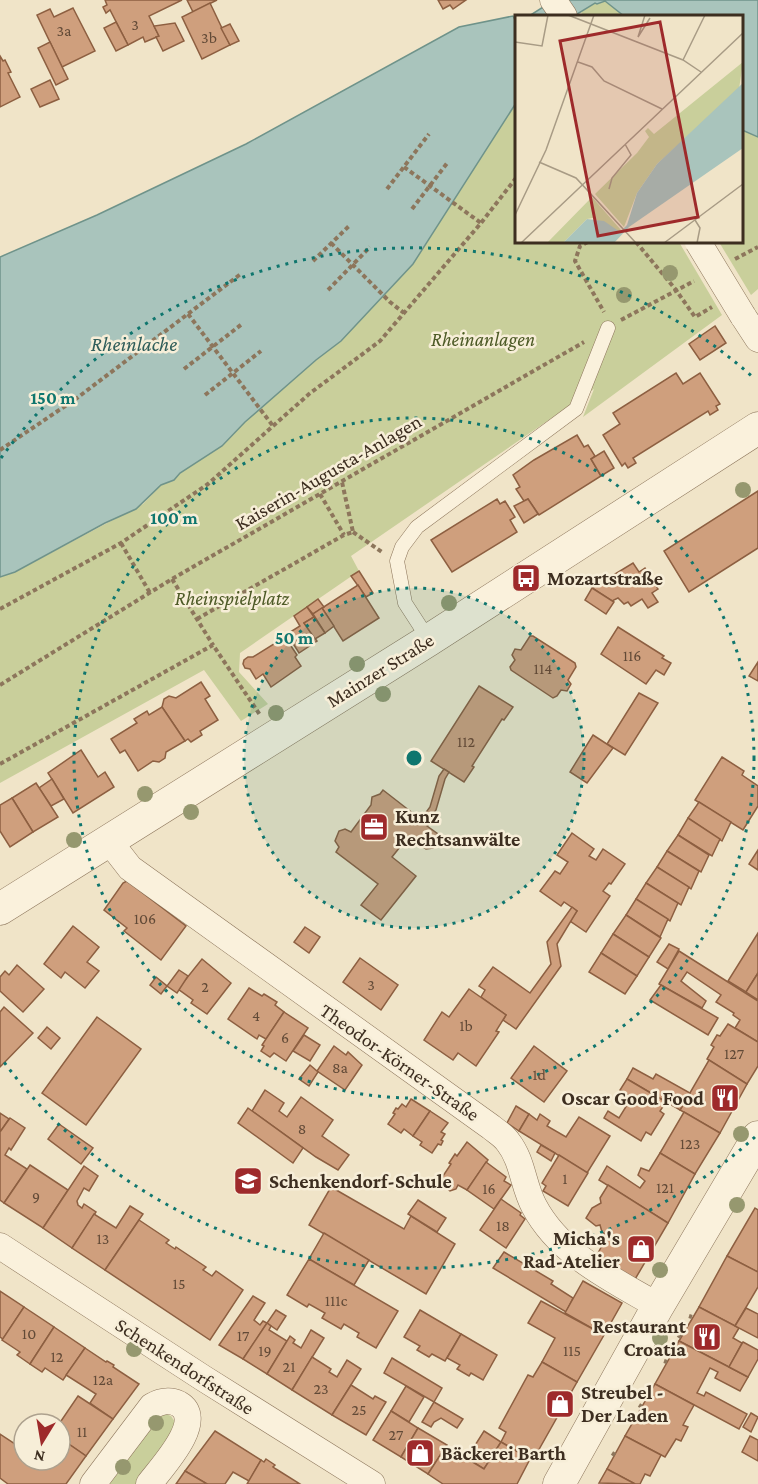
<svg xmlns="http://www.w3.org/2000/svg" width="758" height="1484" font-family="'Crimson Pro',serif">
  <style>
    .green { fill: #c9cf9b }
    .water { fill: #a9c4bc; stroke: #6f938a; stroke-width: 1.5 }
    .building { fill: #cf9f7d; stroke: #8d5f41; stroke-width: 1.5 }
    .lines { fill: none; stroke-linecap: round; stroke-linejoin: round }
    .service-casing { stroke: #8d765c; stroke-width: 15 }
    .minor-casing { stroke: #8d765c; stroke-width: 27 }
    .tertiary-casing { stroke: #8d765c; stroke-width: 33 }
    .path { stroke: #8d765c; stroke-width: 4; stroke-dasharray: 4.5 3; stroke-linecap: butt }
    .service { stroke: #faf1dc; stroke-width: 14 }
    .minor { stroke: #faf1dc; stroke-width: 26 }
    .tertiary { stroke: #faf1dc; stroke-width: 32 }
    .minor-bridge-casing { stroke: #8d765c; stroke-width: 27; stroke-linecap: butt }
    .minor-bridge { stroke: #faf1dc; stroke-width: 26 }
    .tree { fill: #96986f }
    .ring { fill: none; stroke: #0f766e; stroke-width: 3; stroke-dasharray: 3 6 }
    .labels { text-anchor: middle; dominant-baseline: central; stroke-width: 5; stroke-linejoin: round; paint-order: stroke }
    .number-label { font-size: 16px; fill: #624a37 }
    .park-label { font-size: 20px; font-style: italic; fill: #4d5a26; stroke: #f7eed8 }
    .street-label { font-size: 20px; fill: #3d2e20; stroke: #f7eed8 }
    .poi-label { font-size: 20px; font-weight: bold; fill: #3d2e20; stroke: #f7eed8; text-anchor: start }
    .water-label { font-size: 21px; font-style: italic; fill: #2f5d5a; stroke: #f7eed8 }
    .inset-road { fill: none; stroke: #a89b85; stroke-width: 1.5 }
    .view { fill: #9e2a2b; fill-opacity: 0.15; stroke: #9e2a2b; stroke-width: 3 }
    .inset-edge { fill: none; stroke: #3d2e20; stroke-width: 3 }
    .centre { fill: #0f766e; stroke: #f7eed8; stroke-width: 3 }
    .ring-label { font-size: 18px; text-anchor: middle; font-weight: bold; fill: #0f766e; stroke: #f7eed8; stroke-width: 5; stroke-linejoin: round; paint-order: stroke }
  </style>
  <rect width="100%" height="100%" fill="#f0e4c8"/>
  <g class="green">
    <polygon points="605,1 624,16 584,16 581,12 596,3 598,4"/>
    <polygon points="516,103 516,242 679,242 722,315 583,417 594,389 351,556 359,571 240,653 239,672 268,704 241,721 204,670 0,783 0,577 15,572 143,504 161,485 174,480 180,473 222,446 245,422 316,360 341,341 413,264"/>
    <polygon points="742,130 758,137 758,289 751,295 719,242 742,242"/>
    <polygon points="166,1414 171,1416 175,1422 172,1435 136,1484 105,1484 156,1416"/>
  </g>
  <g class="water">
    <polygon points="554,0 758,0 758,137 742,130 742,16 624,16 605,1 597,4 595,3 574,16 529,16"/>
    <polygon points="513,16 516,22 516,103 413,264 341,341 316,360 245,422 222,446 180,473 174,480 161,485 136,509 105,523 15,572 0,577 0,257 97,215 246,144 459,27"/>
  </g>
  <g class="building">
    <polygon points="105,0 182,0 149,16 159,36 145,42 143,37 128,45 110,10 106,13 103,7 107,5"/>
    <polygon points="187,0 217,0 193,12"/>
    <polygon points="438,0 466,0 453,9 450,5 443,9"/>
    <polygon points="210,3 230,45 202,59 182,17"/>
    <polygon points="73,8 95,51 62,67 37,15 50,9 54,17"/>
    <polygon points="116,22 128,45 116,51 104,28"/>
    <polygon points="175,23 184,41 163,51 156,37 159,36 154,26"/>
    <polygon points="230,24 239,41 230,45 221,28"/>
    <polygon points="50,42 68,79 56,85 38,48"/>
    <polygon points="0,56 3,61 5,60 11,72 8,73 20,97 0,107"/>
    <polygon points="50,80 59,99 40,107 31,89"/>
    <polygon points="715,326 726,343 700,360 689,344"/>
    <polygon points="676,373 683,384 700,373 720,404 716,406 718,410 710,415 708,411 633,458 636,463 628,468 625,463 622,466 603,435 620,424 613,413"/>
    <polygon points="577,435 584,447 588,445 595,456 591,459 601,476 539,515 528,499 524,501 516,489 520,487 513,475 534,460"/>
    <polygon points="604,451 614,468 601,476 591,459"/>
    <polygon points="758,491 758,548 689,592 664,551"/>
    <polygon points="497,499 500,504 505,501 515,517 510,520 517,532 452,572 431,540"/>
    <polygon points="528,499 538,514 524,523 514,506"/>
    <polygon points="633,563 639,572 645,568 658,589 652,593 658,602 648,608 642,599 631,606 628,602 624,604 618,598 612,601 592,588"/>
    <polygon points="359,571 373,593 366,597 351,576"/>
    <polygon points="358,585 379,618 343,641 322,608"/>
    <polygon points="592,588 614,602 606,614 585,600"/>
    <polygon points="318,599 324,607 313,614 307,607"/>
    <polygon points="307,607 314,617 304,623 317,641 299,653 287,634 300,626 294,616"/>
    <polygon points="322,608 334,626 325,633 313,614"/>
    <polygon points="314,617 325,633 315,639 304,623"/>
    <polygon points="618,627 664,656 662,658 671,663 664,675 656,670 646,684 601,654"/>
    <polygon points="530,636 533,636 575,663 576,667 568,680 571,684 567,691 561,690 557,696 553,698 511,670 510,667 515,660 512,655 515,649 521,650"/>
    <polygon points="285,637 297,655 295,657 301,666 271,687 263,674 256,679 250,669 245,668 243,664 244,660 248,657 253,657"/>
    <polygon points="758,662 758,681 749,676"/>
    <polygon points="201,682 210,696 205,699 218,720 200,731 202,735 191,742 188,739 185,741 162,707 164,699 169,696 176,698"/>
    <polygon points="479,686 513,707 504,720 502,719 472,766 474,767 464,782 431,761"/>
    <polygon points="639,693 658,703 625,755 607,744"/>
    <polygon points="162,707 185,741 166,752 165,758 159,762 153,761 138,771 125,750 120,753 111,739 137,723 134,719 147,711 149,715"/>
    <polygon points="593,735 613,748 587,783 570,772"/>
    <polygon points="81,750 98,777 105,772 114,787 73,813 48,773"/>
    <polygon points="722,757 744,771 742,775 758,786 758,806 743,830 695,800"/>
    <polygon points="444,769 449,772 445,779 436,810 426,823 421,819 430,807 439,776"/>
    <polygon points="52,779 64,799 51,806 39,788"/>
    <polygon points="36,783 58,817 33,832 12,798"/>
    <polygon points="383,790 428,825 427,826 438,834 439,840 433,848 426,849 408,837 392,857 416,876 381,920 361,905 378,884 336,852 339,847 335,841 339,831 345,829 351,832 371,805 372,797 380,794"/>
    <polygon points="12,798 33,832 10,847 0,831 0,805"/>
    <polygon points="699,802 731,822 722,841 688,818"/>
    <polygon points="688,818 720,839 712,856 678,835"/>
    <polygon points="572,833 594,849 589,856 596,860 603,849 625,864 611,884 609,883 603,891 610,896 586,932 570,921 577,911 564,902 561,906 540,891 555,871 560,874 568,862 557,855"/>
    <polygon points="678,835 709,855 701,872 667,851"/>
    <polygon points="758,850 758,870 749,864"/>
    <polygon points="667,851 699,871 691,889 657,867"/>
    <polygon points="657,867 689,887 681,905 646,883"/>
    <polygon points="127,881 186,926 161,960 124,931 127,928 104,910 123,883"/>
    <polygon points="646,883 678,903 670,921 636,899"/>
    <polygon points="636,899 668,919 660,937 626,915"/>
    <polygon points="572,907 577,911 557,944 561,966 516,1029 503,1020 506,1015 481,997 485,990 479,986 493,967 530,993 551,964 547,942"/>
    <polygon points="626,915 661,938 649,957 613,934"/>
    <polygon points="73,926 99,947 87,962 99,971 85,988 65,972 61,978 44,964"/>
    <polygon points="305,927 320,937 309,953 294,942"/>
    <polygon points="758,933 758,973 746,992 728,981"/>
    <polygon points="613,934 649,957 637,976 601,953"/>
    <polygon points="669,944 679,949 668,969 657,962"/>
    <polygon points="679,951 758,1001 758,1042 735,1028 740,1020 733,1015 734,1013 716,1002 721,995 687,972 681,981 706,1001 702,1008 659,984"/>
    <polygon points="601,953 637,976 625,994 589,972"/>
    <polygon points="360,958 398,985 381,1010 343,982"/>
    <polygon points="202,959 231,983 207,1014 191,1003 193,1000 178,989"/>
    <polygon points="17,965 44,989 23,1012 0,991 0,977 5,971 9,975"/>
    <polygon points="179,970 188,976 177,993 167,986"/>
    <polygon points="758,973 758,1000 746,992"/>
    <polygon points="156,977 167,986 161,994 150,985"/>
    <polygon points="661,985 718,1018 708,1035 650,1000"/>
    <polygon points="249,988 262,996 264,994 277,1002 275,1005 284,1012 266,1039 259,1035 257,1039 228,1019"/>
    <polygon points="469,989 506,1015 496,1031 499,1032 476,1066 458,1053 453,1060 424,1040 442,1012 449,1017"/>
    <polygon points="4,1007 33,1033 0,1067 0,1012"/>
    <polygon points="284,1012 308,1028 286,1061 274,1053 270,1057 261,1051 264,1046 262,1045"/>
    <polygon points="97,1017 141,1049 86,1125 42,1093"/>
    <polygon points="728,1024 758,1042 758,1066 747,1084 707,1059 714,1047 711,1045 717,1035 720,1036"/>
    <polygon points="47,1027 60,1038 51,1049 38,1038"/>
    <polygon points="304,1035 320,1045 310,1061 293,1051"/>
    <polygon points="334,1046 346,1055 348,1052 362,1065 345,1090 317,1071"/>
    <polygon points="534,1046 567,1071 544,1102 511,1078"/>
    <polygon points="709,1060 747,1084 720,1133 680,1110"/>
    <polygon points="310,1065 318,1072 309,1086 299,1079"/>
    <polygon points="633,1068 653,1079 656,1074 690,1093 680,1110 627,1079"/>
    <polygon points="627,1079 666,1102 660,1111 664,1114 651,1135 646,1132 641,1141 604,1118 608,1111 619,1118 632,1097 620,1090"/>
    <polygon points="265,1090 284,1103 279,1111 287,1117 301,1097 333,1120 322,1136 349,1155 338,1170 316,1157 252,1111"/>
    <polygon points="411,1099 430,1111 413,1136 404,1129 401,1133 388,1124 395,1114 393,1113 396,1108 398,1109 402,1104 406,1107"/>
    <polygon points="516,1106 529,1114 519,1131 507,1123"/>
    <polygon points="248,1108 303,1148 293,1163 238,1123"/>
    <polygon points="430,1111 448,1123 441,1132 445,1134 441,1140 443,1141 441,1145 438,1144 432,1153 420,1145 422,1142 413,1136"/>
    <polygon points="684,1112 720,1133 695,1174 660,1153"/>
    <polygon points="0,1113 9,1119 0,1132"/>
    <polygon points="529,1114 537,1120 540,1114 550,1121 547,1126 566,1137 579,1117 610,1136 587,1173 519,1131"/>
    <polygon points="10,1118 25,1128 11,1150 9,1148 5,1155 27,1169 4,1203 0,1200 0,1132"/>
    <polygon points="59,1124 93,1148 81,1164 48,1139"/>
    <polygon points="467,1142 488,1160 467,1190 458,1185 456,1189 450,1191 439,1182 451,1164 449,1163 455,1154 457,1156"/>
    <polygon points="541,1145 555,1153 551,1161 537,1152"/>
    <polygon points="660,1153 695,1174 668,1223 599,1180 607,1166 640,1188 645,1181 638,1175 641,1168 649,1171"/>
    <polygon points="559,1155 588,1173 568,1206 543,1191 546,1186 542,1183"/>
    <polygon points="486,1162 506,1177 504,1181 511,1185 494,1209 467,1190"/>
    <polygon points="30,1165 68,1190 43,1228 4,1203"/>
    <polygon points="84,1166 98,1176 89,1191 84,1188 77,1201 78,1205 82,1208 84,1204 96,1212 72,1248 43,1228"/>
    <polygon points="608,1185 668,1223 634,1281 596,1257 607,1236 602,1232 600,1225 596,1226 586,1218 592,1208 601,1203 600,1198"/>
    <polygon points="331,1187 404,1229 411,1216 455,1244 426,1294 309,1225"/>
    <polygon points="501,1199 521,1213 520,1215 525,1219 506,1248 480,1230"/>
    <polygon points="418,1200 446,1218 437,1232 408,1214"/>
    <polygon points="130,1206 143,1214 105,1270 72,1248 94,1214 116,1228"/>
    <polygon points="755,1208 758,1210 758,1272 727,1256"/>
    <polygon points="139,1220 169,1240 166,1243 175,1249 176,1247 206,1267 203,1270 212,1276 216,1271 243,1290 210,1340 105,1270"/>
    <polygon points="324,1233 369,1260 354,1285 309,1259"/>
    <polygon points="504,1252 553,1281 551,1284 573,1298 566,1312 493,1268"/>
    <polygon points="727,1256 758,1272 758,1287 735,1326 699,1307"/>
    <polygon points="309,1259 398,1311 376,1348 357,1337 359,1333 344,1324 341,1329 322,1318 325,1313 309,1304 307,1307 287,1295"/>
    <polygon points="583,1281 622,1303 604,1335 565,1313"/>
    <polygon points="0,1291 24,1307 3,1339 0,1337"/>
    <polygon points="253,1296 265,1303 254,1320 260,1325 263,1321 267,1323 243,1359 219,1345"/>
    <polygon points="541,1301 604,1335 577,1382 542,1362 555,1338 528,1323"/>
    <polygon points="24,1307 54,1327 30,1364 17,1355 20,1352 2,1340"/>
    <polygon points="699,1307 739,1328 733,1338 742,1343 729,1367 679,1341"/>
    <polygon points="746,1308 758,1314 758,1338 735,1326"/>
    <polygon points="276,1310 286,1316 277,1330 267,1323"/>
    <polygon points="420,1310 461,1334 445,1361 432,1354 429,1357 417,1350 420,1346 404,1337"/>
    <polygon points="267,1323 271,1326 269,1330 287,1341 267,1374 243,1359"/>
    <polygon points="54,1327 85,1348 63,1380 45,1368 42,1372 30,1364"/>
    <polygon points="311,1330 324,1338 292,1390 267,1374 290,1336 295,1340 293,1343 301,1348"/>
    <polygon points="461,1334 497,1355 483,1380 471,1373 469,1376 457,1369 460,1365 447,1358"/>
    <polygon points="679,1341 748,1377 740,1391 715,1378 718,1372 710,1368 697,1393 704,1396 706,1392 747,1414 739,1429 655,1384"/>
    <polygon points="743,1342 758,1350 758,1359 748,1377 729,1367"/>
    <polygon points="85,1348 106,1362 107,1361 114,1365 113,1367 139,1384 113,1419 90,1403 96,1394 66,1375"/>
    <polygon points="312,1357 331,1369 329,1372 337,1377 347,1360 361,1369 332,1415 292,1390"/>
    <polygon points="392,1358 442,1388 434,1402 384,1373"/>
    <polygon points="542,1362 577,1382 533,1460 501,1442 506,1432 499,1428 528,1375 533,1377"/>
    <polygon points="655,1384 694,1405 683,1425 688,1427 681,1441 676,1439 665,1457 625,1436"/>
    <polygon points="351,1385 373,1399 375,1396 386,1402 366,1435 332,1415"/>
    <polygon points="406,1386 424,1397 409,1422 391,1411"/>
    <polygon points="78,1396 113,1419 86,1456 60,1438 59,1424"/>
    <polygon points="434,1402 463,1419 457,1428 441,1418 434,1422 431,1427 422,1422"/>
    <polygon points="391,1411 418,1428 401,1457 373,1440"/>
    <polygon points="751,1413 758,1417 751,1432 743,1427"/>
    <polygon points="418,1428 447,1445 428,1474 401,1457"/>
    <polygon points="215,1431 261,1460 249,1481 233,1472 225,1484 207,1484 185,1471"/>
    <polygon points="484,1431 501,1442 484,1469 467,1458"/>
    <polygon points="0,1434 24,1450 24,1460 60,1460 60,1438 86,1456 66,1484 8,1484 0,1478"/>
    <polygon points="625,1436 661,1455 650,1476 645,1474 640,1484 635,1484 607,1469"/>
    <polygon points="750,1436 758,1440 758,1461 742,1452"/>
    <polygon points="501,1442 530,1459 517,1484 443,1484 428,1474 446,1446 484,1469"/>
    <polygon points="266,1459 275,1465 273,1467 276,1469 300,1484 247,1484 261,1460 264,1462"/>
    <polygon points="607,1469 635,1484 599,1483"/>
    <polygon points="185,1471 207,1484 176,1484"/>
  </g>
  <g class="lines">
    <g class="service-casing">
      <polyline id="service" points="429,640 405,603 397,561 402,547 417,527 576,409 608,328"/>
    </g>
    <g class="minor-casing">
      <g id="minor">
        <polyline points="553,0 564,16"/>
        <polyline points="743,316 758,339"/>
        <path d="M109 841 130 868 491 1127C497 1132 504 1136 508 1142 523 1161 523 1186 534 1206 560 1255 612 1279 658 1306"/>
        <polyline points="0,1246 203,1378 372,1484"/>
        <path d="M93 1484 152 1406C161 1401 169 1399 179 1404 207 1420 160 1469 149 1484"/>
      </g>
    </g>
    <g class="tertiary-casing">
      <g id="tertiary">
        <polyline points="0,909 429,640 758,428"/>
        <polyline points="559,1484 658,1306 758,1137"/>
      </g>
    </g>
    <g class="path">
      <polyline points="404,167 481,223"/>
      <polyline points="387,189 429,134"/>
      <polyline points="412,209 448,162"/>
      <polyline points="588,242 580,246 575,261 604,312"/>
      <polyline points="636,242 676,290 695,317 712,307"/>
      <polyline points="331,243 390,302 404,313"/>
      <polyline points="735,259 758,247"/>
      <polyline points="313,261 349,226"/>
      <polyline points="328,290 370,247"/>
      <polyline points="188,314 273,426"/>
      <polyline points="621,320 694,281"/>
      <polyline points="184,369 242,324"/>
      <polyline points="205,395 261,351"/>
      <polyline points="0,450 77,398 242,273"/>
      <polyline points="320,494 344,535"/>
      <polyline points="353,532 382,552"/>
      <polyline points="121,543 150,593"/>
      <polyline points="172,579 213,645"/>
      <polyline points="0,609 121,543 208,484 309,394 380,341 481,223 516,178"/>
      <polyline points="197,619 344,535 353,532 342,482"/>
      <polyline points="0,685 172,579 584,342"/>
      <polyline points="0,764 213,645 260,715"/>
      <polyline points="689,1316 692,1317"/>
      <polyline points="678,1335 681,1337"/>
      <polyline points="664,1361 667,1362"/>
      <polyline points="639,1405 642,1407"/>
      <polyline points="612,1453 615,1455"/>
    </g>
    <use href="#service" class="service"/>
    <use href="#minor" class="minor"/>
    <use href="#tertiary" class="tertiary"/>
    <g class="minor-bridge-casing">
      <polyline id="minor-bridge" points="698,242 743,316"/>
    </g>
    <use href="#minor-bridge" class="minor-bridge"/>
  </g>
  <g class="tree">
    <circle cx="670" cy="273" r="8"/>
    <circle cx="624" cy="295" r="8"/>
    <circle cx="743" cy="490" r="8"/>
    <circle cx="449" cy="603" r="8"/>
    <circle cx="357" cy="664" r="8"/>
    <circle cx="383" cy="694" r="8"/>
    <circle cx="276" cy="713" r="8"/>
    <circle cx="145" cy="794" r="8"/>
    <circle cx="191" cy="812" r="8"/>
    <circle cx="74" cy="840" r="8"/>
    <circle cx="741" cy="1134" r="8"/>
    <circle cx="737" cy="1205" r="8"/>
    <circle cx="660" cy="1270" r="8"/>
    <circle cx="660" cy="1338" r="8"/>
    <circle cx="134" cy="1349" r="8"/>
    <circle cx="156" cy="1423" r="8"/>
    <circle cx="123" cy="1467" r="8"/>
  </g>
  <circle cx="414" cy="758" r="170" fill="#0f766e" fill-opacity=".12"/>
  <g class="ring">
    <circle cx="414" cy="758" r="170"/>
    <circle cx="414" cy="758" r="340"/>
    <path d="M755 1137A510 510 0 0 1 1 1058M1 458A510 510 0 0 1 755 379"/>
  </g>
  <defs>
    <g id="bus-square" transform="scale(1.5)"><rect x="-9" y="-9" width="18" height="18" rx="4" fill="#9e2a2b" stroke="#f7eed8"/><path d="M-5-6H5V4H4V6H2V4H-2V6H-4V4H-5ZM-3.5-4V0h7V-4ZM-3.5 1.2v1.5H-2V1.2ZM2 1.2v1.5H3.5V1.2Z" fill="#fff"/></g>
    <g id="office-square" transform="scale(1.5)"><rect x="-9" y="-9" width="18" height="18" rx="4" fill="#9e2a2b" stroke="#f7eed8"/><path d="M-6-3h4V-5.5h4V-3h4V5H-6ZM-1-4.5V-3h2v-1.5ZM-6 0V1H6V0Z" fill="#fff"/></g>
    <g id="restaurant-square" transform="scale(1.5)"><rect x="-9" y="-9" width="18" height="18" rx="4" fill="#9e2a2b" stroke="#f7eed8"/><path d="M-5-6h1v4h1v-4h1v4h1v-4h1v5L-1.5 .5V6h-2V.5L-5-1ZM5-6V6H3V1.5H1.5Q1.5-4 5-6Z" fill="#fff"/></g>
    <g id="school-square" transform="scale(1.5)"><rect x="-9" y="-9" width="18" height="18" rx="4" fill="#9e2a2b" stroke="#f7eed8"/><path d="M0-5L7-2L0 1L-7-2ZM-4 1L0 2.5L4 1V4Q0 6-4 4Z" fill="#fff"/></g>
    <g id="shop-square" transform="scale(1.5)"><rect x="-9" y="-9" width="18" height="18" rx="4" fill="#9e2a2b" stroke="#f7eed8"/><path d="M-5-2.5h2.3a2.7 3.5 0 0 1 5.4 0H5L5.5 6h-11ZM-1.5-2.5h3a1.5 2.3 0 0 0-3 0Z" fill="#fff"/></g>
  </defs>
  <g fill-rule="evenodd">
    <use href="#bus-square" x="526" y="578"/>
    <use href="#office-square" x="374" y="827"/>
    <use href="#restaurant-square" x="725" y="1098"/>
    <use href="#school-square" x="248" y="1181"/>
    <use href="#shop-square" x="641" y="1249"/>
    <use href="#restaurant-square" x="707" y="1337"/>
    <use href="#shop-square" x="560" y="1404"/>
    <use href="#shop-square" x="420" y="1453"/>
  </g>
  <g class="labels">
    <g class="number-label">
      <text x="135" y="24">3</text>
      <text x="64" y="30">3a</text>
      <text x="209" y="37">3b</text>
      <text x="632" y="655">116</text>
      <text x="543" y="668">114</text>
      <text x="466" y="741">112</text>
      <text x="145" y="918">106</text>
      <text x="371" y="984">3</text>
      <text x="205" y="986">2</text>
      <text x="256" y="1015">4</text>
      <text x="466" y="1025">1b</text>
      <text x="285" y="1037">6</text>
      <text x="734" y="1053">127</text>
      <text x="340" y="1067">8a</text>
      <text x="539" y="1074">1d</text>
      <text x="302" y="1128">8</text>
      <text x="690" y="1143">123</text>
      <text x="565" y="1178">1</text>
      <text x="665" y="1187">121</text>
      <text x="489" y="1188">16</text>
      <text x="36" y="1196">9</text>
      <text x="503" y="1225">18</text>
      <text x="103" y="1238">13</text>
      <text x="179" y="1283">15</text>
      <text x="336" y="1300">111c</text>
      <text x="29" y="1333">10</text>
      <text x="243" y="1335">17</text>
      <text x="265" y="1350">19</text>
      <text x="572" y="1350">115</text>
      <text x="57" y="1356">12</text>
      <text x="289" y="1366">21</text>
      <text x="103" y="1379">12a</text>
      <text x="321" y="1388">23</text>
      <text x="359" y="1409">25</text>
      <text x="82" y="1431">11</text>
      <text x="396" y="1434">27</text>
    </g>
    <g class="park-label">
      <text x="483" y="339">Rheinanlagen</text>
      <text x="232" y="598">Rheinspielplatz</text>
    </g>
    <g class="street-label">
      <text transform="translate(328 472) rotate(-30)">Kaiserin-Augusta-Anlagen</text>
      <text transform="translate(380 670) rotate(-32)">Mainzer Straße</text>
      <text transform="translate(400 1062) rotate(35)">Theodor-Körner-Straße</text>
      <text transform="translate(185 1366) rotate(33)">Schenkendorfstraße</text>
    </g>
    <g class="poi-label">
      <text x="547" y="578">Mozartstraße</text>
      <text x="395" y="816">Kunz<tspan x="395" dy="23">Rechtsanwälte</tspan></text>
      <text x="704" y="1098" text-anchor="end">Oscar Good Food</text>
      <text x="269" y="1181">Schenkendorf-Schule</text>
      <text x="620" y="1238" text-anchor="end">Micha's<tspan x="620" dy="23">Rad-Atelier</tspan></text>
      <text x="686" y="1326" text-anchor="end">Restaurant<tspan x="686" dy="23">Croatia</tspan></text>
      <text x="581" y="1392">Streubel -<tspan x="581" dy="23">Der Laden</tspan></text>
      <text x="441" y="1453">Bäckerei Barth</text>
    </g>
    <g class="water-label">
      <text x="134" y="344">Rheinlache</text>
    </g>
  </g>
  <g transform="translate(515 15)">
    <rect width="228" height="228" fill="#f0e4c8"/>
    <path d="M228 47 224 74 142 149 122 178 109 212 80 179 122 138 134 122 130 116 133 113 139 119ZM77 182 106 215 103 217 78 203 72 204 48 228H32Z" fill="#c9cf9b"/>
    <path d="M228 68V133L114 212 99 228H48L72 204 89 206 105 217 112 210 122 178 142 149Z" fill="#a9c4bc"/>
    <path class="inset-road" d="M53 0 168 45 186 57M130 0 123 22 135 3M0 27 27 31 33 0M168 45 190 0M63 47 77 52 89 66 147 94M24 147 61 163 121 228M94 174 97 163 116 140 110 129M0 200 31 135 79 0M180 205 185 213 182 228M6 228 228 18M149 228 228 169"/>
    <path class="view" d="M145 7 183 202 83 221 45 26Z"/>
    <rect width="228" height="228" class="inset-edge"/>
  </g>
  <circle cx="414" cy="758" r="9" class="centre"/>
  <g class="ring-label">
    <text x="53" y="404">150 m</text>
    <text x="174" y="524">100 m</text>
    <text x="294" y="644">50 m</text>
  </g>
  <g transform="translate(42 1442) rotate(191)"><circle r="28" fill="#f7eed8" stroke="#ada18e" stroke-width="1.5"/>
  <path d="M0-4.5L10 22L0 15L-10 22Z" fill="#9e2a2b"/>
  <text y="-9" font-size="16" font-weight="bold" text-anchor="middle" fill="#3d2e20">N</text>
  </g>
</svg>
